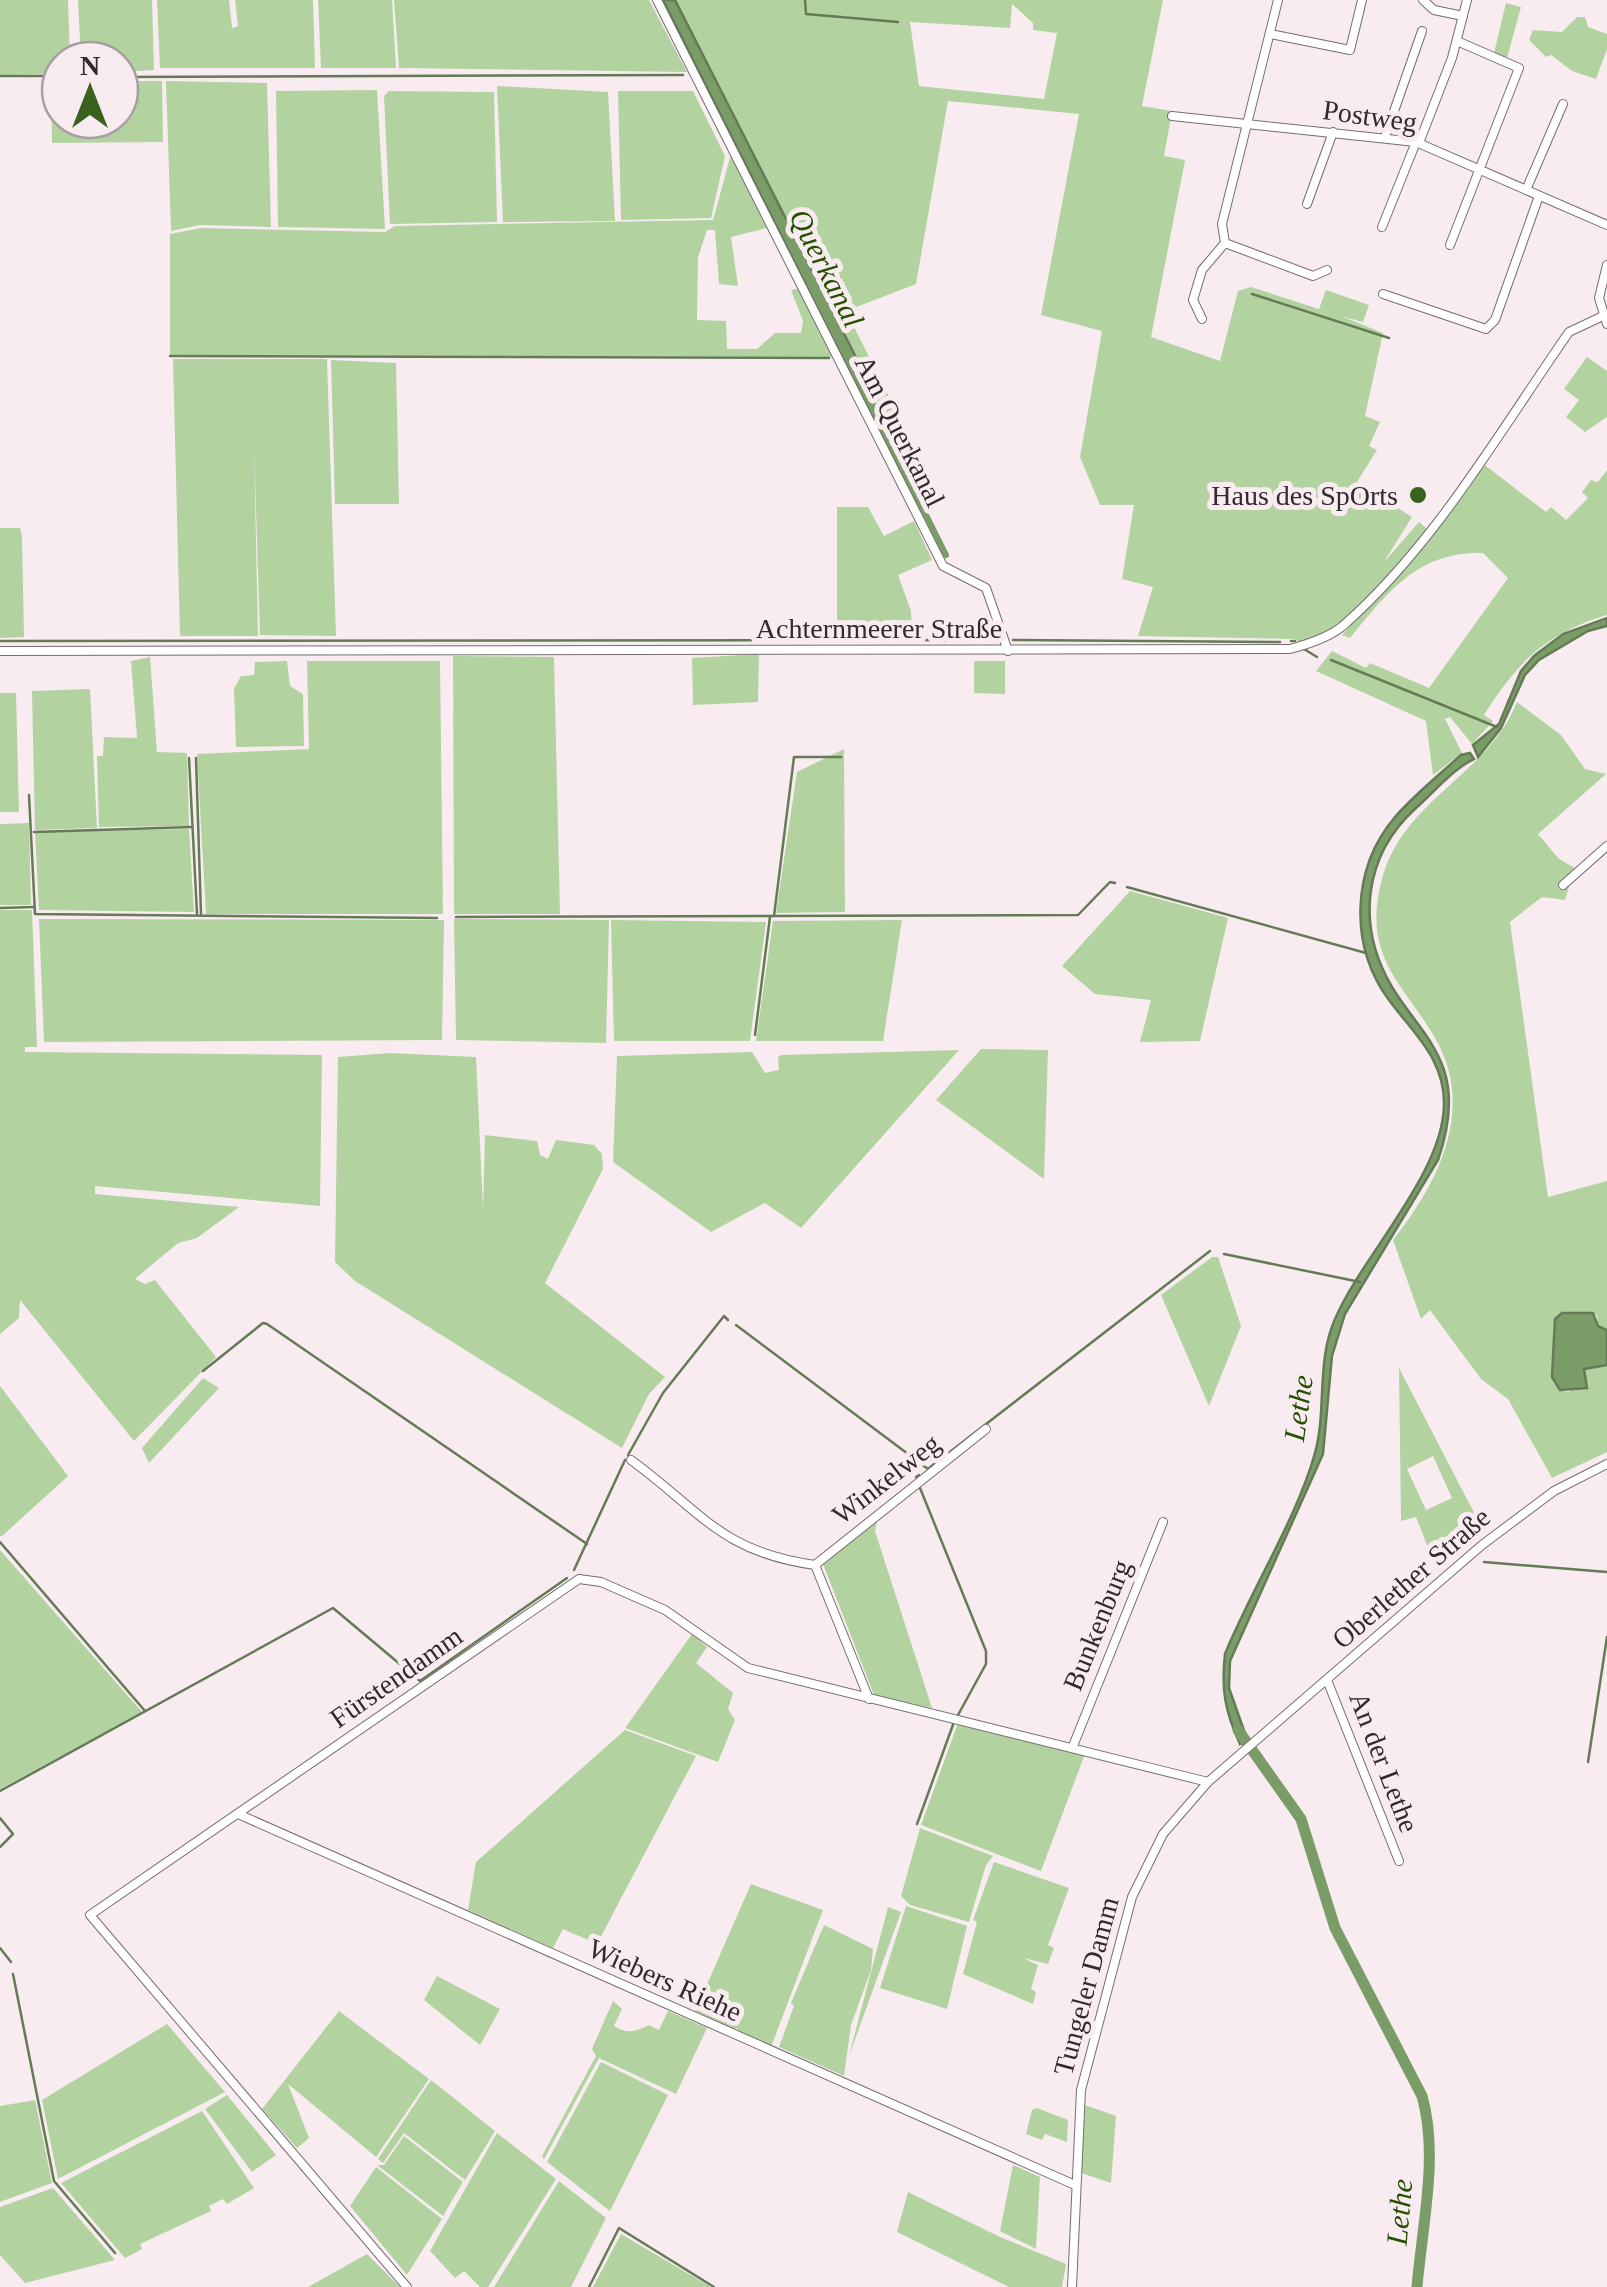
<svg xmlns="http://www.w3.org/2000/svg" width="1607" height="2287" font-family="Georgia,serif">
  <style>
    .green { fill: #b2d3a0; fill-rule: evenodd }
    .water { fill: #7a9d68; stroke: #647b56; stroke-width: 2.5 }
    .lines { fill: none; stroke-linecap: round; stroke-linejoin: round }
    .stream { stroke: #647b56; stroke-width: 2.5 }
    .canal { stroke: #7a9d68; stroke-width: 6 }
    .river { stroke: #7a9d68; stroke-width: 11 }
    .minor-casing { stroke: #766c6f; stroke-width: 10 }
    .minor { stroke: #fff; stroke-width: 8 }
    .poi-dot { fill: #39621e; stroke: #f8ecf1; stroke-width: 4 }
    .labels { text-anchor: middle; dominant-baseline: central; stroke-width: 10; stroke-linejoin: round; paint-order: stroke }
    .street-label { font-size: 28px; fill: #302b2d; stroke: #f8ecf1 }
    .poi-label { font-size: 28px; fill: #302b2d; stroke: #f8ecf1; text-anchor: end }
    .water-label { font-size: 30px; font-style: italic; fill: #265000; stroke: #f8ecf1 }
  </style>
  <rect width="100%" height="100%" fill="#f8ecf1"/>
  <g class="green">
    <polygon points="0,0 68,0 70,60 60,60 60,74 0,75"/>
    <polygon points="78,0 152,0 154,70 120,72 120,60 81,60"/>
    <polygon points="157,0 229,0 232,28 238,26 235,0 313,0 315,68 160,68"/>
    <polygon points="318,0 392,0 396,68 321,68"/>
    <polygon points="394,0 649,0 687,72 399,68"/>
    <path d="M675 0H1163L1142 106 1172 111 1164 156 1185 160 1151 337 1220 361 1238 291 1251 287 1319 309 1326 290 1369 305 1363 322 1341 316 1383 333 1365 416 1380 422 1369 446 1377 450 1357 482 1412 517 1384 562 1419 522 1427 529C1390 571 1355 626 1300 643L1295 639 1138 636 1153 587 1122 579 1134 505H1100L1080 457 1102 331 1041 315 1079 114 948 101 916 284 846 311 941 500 933 504ZM1012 4 1033 23V30L1057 33 1044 99 919 86 910 22 1010 28Z"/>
    <polygon points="1506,3 1521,7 1507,58 1494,53"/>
    <polygon points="1577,17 1585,17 1588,27 1607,34 1607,49 1596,79 1572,71 1551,55 1546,57 1529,40 1533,30 1562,32"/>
    <polygon points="51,81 60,81 60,120 120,120 120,81 162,81 163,142 52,143"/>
    <polygon points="166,81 267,83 271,227 200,225 171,231"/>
    <polygon points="497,86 608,92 615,221 503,222"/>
    <polygon points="377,90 385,229 278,227 276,91"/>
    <polygon points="389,91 494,92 497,222 390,224 384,96"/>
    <polygon points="618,91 693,91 725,156 711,218 621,220"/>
    <polygon points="731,154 767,228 731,237 738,286 719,284 715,230 707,230 698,257 697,320 726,321 727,349 757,349 775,333 801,333 803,321 791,290 800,288 832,357 170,355 170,234 201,228 385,232 395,226 713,220"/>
    <polygon points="1587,357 1607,371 1607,417 1585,432 1566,417 1579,400 1564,389"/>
    <polygon points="173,359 327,359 336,636 260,635 254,446 258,636 180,636"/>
    <polygon points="331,360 396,363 399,504 335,504"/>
    <path d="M1482 463 1546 512 1551 507 1566 520 1588 498 1582 492 1591 480 1598 482 1607 470V615C1547 633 1517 662 1484 715L1493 721 1472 744 1450 717 1445 719 1462 753 1433 775 1426 721 1316 671 1332 651 1366 668 1370 663 1429 688 1508 578 1483 553C1418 551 1388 592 1350 638L1342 635 1440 525Z"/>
    <polygon points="837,507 868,507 884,536 914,521 932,560 898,575 911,611 912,632 837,631"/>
    <polygon points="0,528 20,528 22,536 24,637 0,638"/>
    <polygon points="759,654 758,702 693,705 692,658"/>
    <polygon points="453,656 554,657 560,914 454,914"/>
    <polygon points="150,657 157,752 187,753 189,826 99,827 97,756 103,756 104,737 137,738 131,661"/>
    <polygon points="287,661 290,686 303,694 304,746 236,747 234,689 241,676 254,675 255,662"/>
    <polygon points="307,661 440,661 443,914 206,914 197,754 309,749"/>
    <polygon points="974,661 1005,661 1005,694 974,693"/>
    <polygon points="90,689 97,828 35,830 32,691"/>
    <polygon points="0,693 16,693 19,812 0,812"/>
    <path d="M1517 702 1561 735 1585 769 1606 774 1538 834 1559 859 1575 868 1565 900 1542 897 1510 922 1548 1197 1607 1181V1330L1598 1326 1597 1315 1555 1319 1552 1377 1560 1390 1569 1392 1583 1369 1607 1365V1452L1552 1478 1508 1399 1481 1379 1430 1310 1421 1319 1393 1240C1439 1182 1476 1108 1435 1038 1404 984 1364 959 1380 887 1398 800 1486 779 1517 702Z"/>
    <polygon points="844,749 845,912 776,913 797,772"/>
    <polygon points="29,823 31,905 0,905 0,824"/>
    <polygon points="189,829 194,912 39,910 35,832"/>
    <polygon points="1130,891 1228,918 1200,1041 1140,1042 1151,1000 1095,994 1062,966"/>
    <polygon points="0,910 32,910 37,1047 25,1047 25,1052 322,1055 320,1206 95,1186 95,1194 239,1207 197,1238 178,1243 135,1279 145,1284 155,1280 216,1357 134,1441 20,1300 19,1318 0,1334"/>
    <polygon points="39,919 444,920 442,1040 44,1042"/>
    <polygon points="454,919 609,920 606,1043 456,1040"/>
    <polygon points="611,920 766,922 750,1041 614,1041"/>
    <polygon points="902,920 883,1041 756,1041 773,921"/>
    <polygon points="981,1049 1048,1050 1044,1179 936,1100"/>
    <polygon points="959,1050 801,1228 765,1203 711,1232 613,1162 617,1056 752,1052 765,1073 779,1070 778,1057 782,1055"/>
    <polygon points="390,1053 476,1057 483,1208 485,1135 537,1141 540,1155 548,1159 556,1140 594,1145 602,1154 603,1169 545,1283 665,1377 649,1394 622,1448 355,1281 335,1262 338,1057"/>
    <polygon points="1212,1257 1218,1257 1241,1326 1209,1406 1161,1295"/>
    <path d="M1399 1368 1483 1530 1437 1570 1416 1517 1401 1521ZM1433 1456 1452 1498 1426 1510 1407 1469Z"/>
    <polygon points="203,1378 219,1388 149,1463 142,1448"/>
    <polygon points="0,1386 68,1476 2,1536 0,1536"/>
    <polygon points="877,1522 875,1531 932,1708 874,1695 823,1564"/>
    <polygon points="0,1550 142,1712 0,1789"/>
    <polygon points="692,1634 707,1647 696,1663 733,1693 728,1709 735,1720 718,1762 625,1728"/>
    <polygon points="958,1723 1085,1754 1041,1871 921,1825"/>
    <polygon points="625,1730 696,1756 597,1944 563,1929 553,1948 468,1910 476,1862"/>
    <polygon points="920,1828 993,1856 986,1865 969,1922 910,1905 901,1896"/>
    <polygon points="994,1862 1069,1888 1048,1945 1054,1948 1048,1964 1023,1958 1038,1965 1031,1989 1036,1992 1033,2004 963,1974 977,1922 973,1920"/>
    <polygon points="751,1884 823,1910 771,2047 739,2034 737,2028 731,2030 694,2014"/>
    <polygon points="906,1906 967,1926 947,2009 880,1988"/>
    <polygon points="888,1907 901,1912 849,2056"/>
    <polygon points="824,1925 873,1949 871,1970 851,2025 844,2076 779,2047 794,2006 791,2003"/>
    <polygon points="437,1976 500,2009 480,2045 424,2000"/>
    <path d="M613 2001 622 2009 614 2026C627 2034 636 2032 649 2025L659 2030 668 2011 707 2028 676 2094 599 2058 544 2159 542 2156 596 2056 592 2049Z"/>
    <polygon points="339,2011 429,2079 376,2157 288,2084 309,2138 297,2148 262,2109"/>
    <polygon points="167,2024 225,2092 58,2179 42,2100"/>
    <polygon points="601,2062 668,2095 610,2211 547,2162"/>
    <polygon points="431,2080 495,2131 465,2180 404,2133 383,2163 378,2159"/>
    <polygon points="227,2095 276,2155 252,2172 205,2109"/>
    <polygon points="35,2100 52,2183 0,2202 0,2106"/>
    <polygon points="1085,2105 1116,2116 1111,2183 1081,2173"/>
    <polygon points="1037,2108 1068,2120 1067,2142 1045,2134 1042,2140 1026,2134 1032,2110"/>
    <polygon points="202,2111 254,2188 227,2204 223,2199 209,2206 211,2211 140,2244 142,2249 125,2258 61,2183"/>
    <polygon points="497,2133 556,2179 488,2287 480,2287 464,2271 455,2278 430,2251"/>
    <polygon points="404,2136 463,2182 443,2216 377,2165 384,2165"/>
    <polygon points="1013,2165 1040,2177 1036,2249 1000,2231"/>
    <polygon points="376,2167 442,2219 407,2275 350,2206"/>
    <polygon points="559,2181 606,2218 571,2287 494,2287"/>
    <polygon points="53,2188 115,2260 25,2283 0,2255 0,2207"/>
    <polygon points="908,2192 1000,2237 1066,2264 1062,2287 1009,2287 897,2232"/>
    <polygon points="621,2234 711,2287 593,2287"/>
    <polygon points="367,2254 400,2287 308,2287"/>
  </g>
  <g class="water">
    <polygon points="663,0 675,0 930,503 918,509"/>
    <polygon points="1607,618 1607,626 1588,631 1539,660 1525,675 1501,728 1478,757 1473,745 1499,724 1521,671 1534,656 1563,634"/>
    <path d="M1470 753 1474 759C1453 769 1434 792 1416 808 1363 856 1356 926 1392 987 1409 1016 1433 1037 1444 1070 1454 1100 1448 1131 1438 1160L1345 1314 1332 1356 1323 1454 1230 1661 1229 1688 1247 1739 1240 1744C1225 1712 1221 1689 1225 1654 1251 1590 1297 1518 1315 1453 1327 1409 1316 1362 1335 1319 1362 1256 1443 1174 1444 1105 1445 1059 1413 1033 1389 1000 1349 946 1351 869 1395 817 1414 795 1439 775 1461 755Z"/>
    <polygon points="1562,1313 1593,1313 1598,1326 1607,1330 1607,1365 1584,1369 1587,1388 1560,1390 1552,1377 1555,1319"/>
  </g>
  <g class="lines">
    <g class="stream">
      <polyline points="805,0 806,14 898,22"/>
      <polyline points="0,76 60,76"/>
      <polyline points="120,77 683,75"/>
      <polyline points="1252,294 1389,338"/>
      <polyline points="170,356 829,358"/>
      <polyline points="1013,640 1280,642"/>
      <polyline points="0,641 1001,640"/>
      <polyline points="1291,641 1295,641"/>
      <polyline points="1304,649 1317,657"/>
      <polyline points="1331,660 1497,727"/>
      <polyline points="189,758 197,914"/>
      <polyline points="196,758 201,914"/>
      <polyline points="29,795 35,914 437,918"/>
      <polyline points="34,832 192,827"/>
      <polyline points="1127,887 1366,953"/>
      <polyline points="0,908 34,907"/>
      <polyline points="774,916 794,757 841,757"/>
      <polyline points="456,917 1078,915 1110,882 1115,883"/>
      <polyline points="755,1035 770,917"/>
      <polyline points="1224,1254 1360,1282"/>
      <polyline points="736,1325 928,1469 939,1460"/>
      <polyline points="203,1371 263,1323 267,1324 587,1544"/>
      <polyline points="628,1455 663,1393 724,1316 728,1320"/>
      <polyline points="946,1455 1210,1251"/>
      <polyline points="916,1477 919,1475"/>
      <polyline points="920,1488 986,1651 986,1664 958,1715"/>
      <polyline points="0,1542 145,1711"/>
      <polyline points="1484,1562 1607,1572"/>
      <polyline points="574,1570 625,1460"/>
      <polyline points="1588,1762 1607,1637"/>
      <polyline points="0,1791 333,1608 420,1681 567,1578"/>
      <polyline points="0,1818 13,1834 0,1847"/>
      <polyline points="917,1824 954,1722"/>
      <polyline points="0,1948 11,1962"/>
      <polyline points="13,1974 54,2181 115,2253"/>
      <polyline points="589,2287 619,2228 714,2287"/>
    </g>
    <polyline class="canal" points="920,503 946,555"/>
    <path class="river" d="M1238 1730 1301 1819 1335 1928 1422 2096C1439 2155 1422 2226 1417 2287"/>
    <g class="minor-casing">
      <g id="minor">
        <polyline points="657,0 943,566 986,588 1008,651"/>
        <polyline points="1278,0 1222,224 1225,243 1313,276 1327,270"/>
        <polyline points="1423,0 1434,10 1463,16"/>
        <polyline points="1270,34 1350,50 1362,0"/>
        <polyline points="1172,116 1416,142 1607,225"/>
        <polyline points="1385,137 1422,31"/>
        <polyline points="1419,143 1452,58 1467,0"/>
        <polyline points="1526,190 1563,104"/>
        <polyline points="1307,204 1333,132"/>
        <polyline points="1382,227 1416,142"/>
        <polyline points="1450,245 1519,68 1457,41"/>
        <polyline points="1607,265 1599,298 1607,324"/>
        <polyline points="1383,294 1486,329 1495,320 1539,196"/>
        <polyline points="1202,319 1193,300 1202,270 1225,243"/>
        <path d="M0 651 1290 649C1309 644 1331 637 1345 624 1436 543 1500 431 1569 332L1603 316"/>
        <polyline points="1563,885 1607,846"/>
        <path d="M631 1460C702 1512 721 1552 815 1565L869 1699"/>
        <polyline points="815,1565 986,1429"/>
        <polyline points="1327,1680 1399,1861"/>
        <polyline points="1073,1746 1163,1522"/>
        <polyline points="238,1814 1075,2185"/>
        <polyline points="407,2287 90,1915 579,1579 601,1582 665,1610 748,1668 1208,1782"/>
        <polyline points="1072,2287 1081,2090 1132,1897 1163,1834 1208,1782 1482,1545 1554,1491 1607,1464"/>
      </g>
    </g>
    <use href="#minor" class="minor"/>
  </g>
  <circle class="poi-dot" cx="1418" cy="495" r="10"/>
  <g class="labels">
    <g class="street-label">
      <text transform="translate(1370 116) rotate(8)">Postweg</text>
      <text transform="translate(900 431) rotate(63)">Am Querkanal</text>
      <text x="879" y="628">Achternmeerer Straße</text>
      <text transform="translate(886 1479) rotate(-38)">Winkelweg</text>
      <text transform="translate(1411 1578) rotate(-41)">Oberlether Straße</text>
      <text transform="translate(1097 1625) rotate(-68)">Bunkenburg</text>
      <text transform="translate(396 1677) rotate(-35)">Fürstendamm</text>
      <text transform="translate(1384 1762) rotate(69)">An der Lethe</text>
      <text transform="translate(665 1980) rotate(24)">Wiebers Riehe</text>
      <text transform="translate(1086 1986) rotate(-75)">Tungeler Damm</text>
    </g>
    <g class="poi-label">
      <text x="1398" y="495">Haus des SpOrts</text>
    </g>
    <g class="water-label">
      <text transform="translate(827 268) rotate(63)">Querkanal</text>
      <text transform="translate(1298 1408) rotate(-82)">Lethe</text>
      <text transform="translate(1399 2212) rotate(-85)">Lethe</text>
    </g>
  </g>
  <g transform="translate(90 90)"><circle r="48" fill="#f8ecf1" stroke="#a89fa3" stroke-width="2.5"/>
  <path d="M0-8L18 38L0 25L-18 38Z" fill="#39621e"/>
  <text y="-15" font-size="28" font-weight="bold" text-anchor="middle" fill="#302b2d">N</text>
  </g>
</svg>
